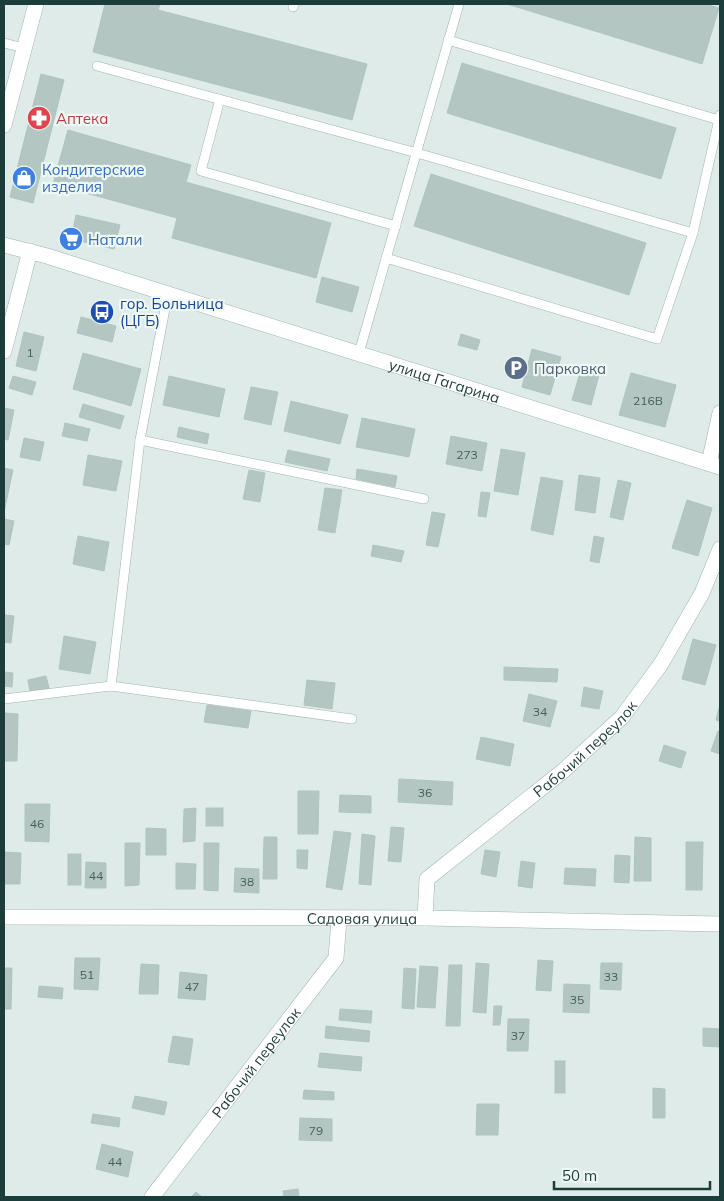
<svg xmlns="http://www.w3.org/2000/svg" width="724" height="1201" font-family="Mulish,sans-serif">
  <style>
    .building { fill: #b3c6c2; stroke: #afc5c1 }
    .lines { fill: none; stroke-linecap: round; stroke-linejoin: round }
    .service-casing { stroke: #a0b3b0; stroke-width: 10 }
    .minor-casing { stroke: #a0b3b0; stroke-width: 16 }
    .tertiary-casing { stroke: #a0b3b0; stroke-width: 16 }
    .service { stroke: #fff; stroke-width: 9 }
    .minor { stroke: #fff; stroke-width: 15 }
    .tertiary { stroke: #fff; stroke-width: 15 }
    .labels { text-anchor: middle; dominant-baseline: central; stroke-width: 4.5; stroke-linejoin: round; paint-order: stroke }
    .number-label { font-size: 12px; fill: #425f5c }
    .health-label { font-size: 15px; fill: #be3a42; stroke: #eef8f5; text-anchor: start }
    .shop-label { font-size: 15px; fill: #366cbe; stroke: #eef8f5; text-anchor: start }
    .transit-label { font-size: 15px; fill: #164399; stroke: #eef8f5; text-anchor: start }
    .service-label { font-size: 15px; fill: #4e5e75; stroke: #eef8f5; text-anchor: start }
    .street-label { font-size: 15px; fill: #1d3d3a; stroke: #eef8f5 }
  </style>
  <rect width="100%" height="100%" fill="#deebe8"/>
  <g class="building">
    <polygon points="105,4 160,4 158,10 367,64 352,120 93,52"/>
    <polygon points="507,4 705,4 719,8 702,64"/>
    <polygon points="462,63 676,128 661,179 447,113"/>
    <polygon points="41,74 64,80 33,203 10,197"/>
    <polygon points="68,130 191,165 186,182 331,223 316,278 172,238 177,218 53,184"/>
    <polygon points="431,174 646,243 629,295 414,226"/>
    <polygon points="76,215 120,225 114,249 71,239"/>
    <polygon points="322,277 359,287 352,312 316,302"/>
    <polygon points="81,317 116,326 112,342 77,333"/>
    <polygon points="24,332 44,337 36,371 16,366"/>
    <polygon points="461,334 480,340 477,350 458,345"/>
    <polygon points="532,349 561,357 550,395 522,387"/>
    <polygon points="83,353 141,369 131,406 73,389"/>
    <polygon points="582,366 600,371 591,405 572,400"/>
    <polygon points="631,373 676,385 665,427 619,415"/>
    <polygon points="13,376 36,382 32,395 9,388"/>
    <polygon points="169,376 225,389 219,417 163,405"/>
    <polygon points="251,387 278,392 271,425 244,419"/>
    <polygon points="291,401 348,415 340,444 284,431"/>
    <polygon points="83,404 124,416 120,429 79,417"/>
    <polygon points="4,408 14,410 8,440 4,439"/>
    <polygon points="362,418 415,429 409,457 356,447"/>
    <polygon points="65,423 90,429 87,441 62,436"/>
    <polygon points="179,427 209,434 207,444 177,437"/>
    <polygon points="451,436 487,443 482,471 446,464"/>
    <polygon points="24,438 44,442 40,461 20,457"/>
    <polygon points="501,449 525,453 518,495 494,491"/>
    <polygon points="288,450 330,459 327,471 285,462"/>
    <polygon points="88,455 122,461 116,491 83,485"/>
    <polygon points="4,468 13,470 4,512"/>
    <polygon points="357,469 397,476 395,487 356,479"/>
    <polygon points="249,470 265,473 260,502 243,499"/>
    <polygon points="579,475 600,478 595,513 575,510"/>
    <polygon points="541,477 563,481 553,535 531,530"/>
    <polygon points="618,480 631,483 623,520 610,517"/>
    <polygon points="325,488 342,490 335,533 318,530"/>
    <polygon points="481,492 490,493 486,517 478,516"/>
    <polygon points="687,500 712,508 698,556 672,548"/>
    <polygon points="432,512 445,514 438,547 426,545"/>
    <polygon points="4,519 14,521 9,545 4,544"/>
    <polygon points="78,536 109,542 104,571 73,564"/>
    <polygon points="594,536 604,538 599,563 590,561"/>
    <polygon points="373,545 404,551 401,562 371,556"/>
    <polygon points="4,615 14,616 11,643 4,642"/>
    <polygon points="64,636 96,642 90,674 59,669"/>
    <polygon points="693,639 716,645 705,685 682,679"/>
    <polygon points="504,667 558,669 557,682 504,680"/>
    <polygon points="4,672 13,673 12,687 4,686"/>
    <polygon points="46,676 49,688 30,692 28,680"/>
    <polygon points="307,680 335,683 332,709 304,705"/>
    <polygon points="584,687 603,691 599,709 581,706"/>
    <polygon points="529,694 557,701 550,727 523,721"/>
    <polygon points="207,705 251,711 248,728 204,722"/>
    <polygon points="719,708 720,709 720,721 716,720"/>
    <polygon points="4,713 18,714 17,761 4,761"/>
    <polygon points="718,731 720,732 720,754 711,751"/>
    <polygon points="481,737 514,744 510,766 476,759"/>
    <polygon points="664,745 686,752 681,768 659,761"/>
    <polygon points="399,779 453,782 452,805 398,802"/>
    <polygon points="298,791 319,791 318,834 298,834"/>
    <polygon points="340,795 371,796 371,813 339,812"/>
    <polygon points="25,804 50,804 49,842 25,841"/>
    <polygon points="196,808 195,841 183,842 184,809"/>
    <rect x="206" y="808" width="17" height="18"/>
    <polygon points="391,827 404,828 401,862 388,861"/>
    <polygon points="146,828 166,829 166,855 146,855"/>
    <polygon points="334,831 351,833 342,890 326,887"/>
    <polygon points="362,834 375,836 371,885 359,884"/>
    <polygon points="264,837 277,837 277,879 263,879"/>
    <polygon points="635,837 651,838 651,881 634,881"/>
    <polygon points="686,842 703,842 702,890 686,890"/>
    <polygon points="125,843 140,843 139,885 125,886"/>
    <polygon points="204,843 219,843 218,891 204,890"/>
    <polygon points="297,850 308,850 307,869 297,868"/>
    <polygon points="485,850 500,852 496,877 481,874"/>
    <polygon points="4,852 21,853 20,884 4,884"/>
    <rect x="68" y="854" width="13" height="31"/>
    <polygon points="615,855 630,856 629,883 614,882"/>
    <polygon points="521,861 535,863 532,888 518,886"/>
    <polygon points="86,862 106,863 106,888 85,888"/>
    <polygon points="176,863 196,864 195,889 176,889"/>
    <polygon points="235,868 259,869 259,893 234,892"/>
    <polygon points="565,868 596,869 595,886 564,884"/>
    <polygon points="75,958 100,958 98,990 74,989"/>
    <polygon points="538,960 553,961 551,991 536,990"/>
    <polygon points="476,963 489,964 486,1013 473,1012"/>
    <polygon points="601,963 622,963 621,990 600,989"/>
    <polygon points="141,964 159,965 158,994 139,994"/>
    <polygon points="449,965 462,965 460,1026 446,1026"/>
    <polygon points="420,966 438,967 435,1008 417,1007"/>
    <polygon points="4,968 12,968 11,1009 4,1009"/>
    <polygon points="404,968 416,969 414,1009 402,1008"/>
    <polygon points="180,972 207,975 205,1000 178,998"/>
    <polygon points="564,984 590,985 589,1013 563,1012"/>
    <polygon points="39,986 63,988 62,999 38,997"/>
    <polygon points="494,1006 502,1006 500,1025 493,1025"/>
    <polygon points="340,1009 372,1011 371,1023 339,1020"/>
    <polygon points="508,1019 529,1019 528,1051 507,1051"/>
    <polygon points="326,1026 370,1031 369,1042 325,1038"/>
    <polygon points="703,1028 720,1029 720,1047 703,1046"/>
    <polygon points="173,1036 193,1039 189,1065 168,1062"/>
    <polygon points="320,1053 362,1057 361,1071 318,1067"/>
    <rect x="555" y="1061" width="10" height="32"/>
    <polygon points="653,1088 665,1089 665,1118 653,1118"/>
    <polygon points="304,1090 334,1092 334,1100 303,1099"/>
    <polygon points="135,1096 167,1102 164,1115 132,1108"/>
    <polygon points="477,1104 499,1104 498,1135 476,1135"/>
    <polygon points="93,1114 120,1118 119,1127 91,1123"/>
    <polygon points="300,1118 332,1119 332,1141 299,1140"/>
    <polygon points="102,1144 133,1152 128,1177 96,1169"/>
    <polygon points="298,1189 299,1197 284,1197 283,1191"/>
    <polygon points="196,1192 202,1197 191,1197"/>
  </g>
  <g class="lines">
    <g class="service-casing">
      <g id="service">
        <polyline points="293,7 294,4"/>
        <polyline points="448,40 719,120"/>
        <polyline points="4,43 24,48"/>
        <polyline points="97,66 417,153 693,233"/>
        <polyline points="220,99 201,171 396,226"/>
        <polyline points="386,258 657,339 693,233 720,115"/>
        <polyline points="359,353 459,4"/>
        <polyline points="140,440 424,499"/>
        <polyline points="111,686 140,440 168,293"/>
        <polyline points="4,699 111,686 352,719"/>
      </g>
    </g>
    <g class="minor-casing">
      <g id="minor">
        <polyline points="4,351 30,251"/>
        <polyline points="709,463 720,413"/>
        <path id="s1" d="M4 917 425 918 720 924"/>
        <path id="s2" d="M425 918 427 879 563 771 622 717 661 664 702 593 720 549"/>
        <path id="s3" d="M152 1197 336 958 339 919"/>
      </g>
    </g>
    <g class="tertiary-casing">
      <g id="tertiary">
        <polyline points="4,125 36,4"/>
        <path id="s4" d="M4 245 47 256 720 467"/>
      </g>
    </g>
    <use href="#service" class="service"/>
    <use href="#minor" class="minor"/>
    <use href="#tertiary" class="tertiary"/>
  </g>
  <defs>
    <g id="pharmacy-disc" transform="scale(1.25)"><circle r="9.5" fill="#e0444e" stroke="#eef8f5"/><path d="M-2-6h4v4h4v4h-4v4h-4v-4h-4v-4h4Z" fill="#fff"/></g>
    <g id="shop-disc" transform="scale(1.25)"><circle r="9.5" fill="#3f7fe0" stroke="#eef8f5"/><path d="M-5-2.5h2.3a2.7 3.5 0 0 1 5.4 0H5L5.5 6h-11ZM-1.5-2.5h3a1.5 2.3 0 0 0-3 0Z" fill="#fff"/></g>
    <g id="supermarket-disc" transform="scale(1.25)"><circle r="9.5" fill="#3f7fe0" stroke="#eef8f5"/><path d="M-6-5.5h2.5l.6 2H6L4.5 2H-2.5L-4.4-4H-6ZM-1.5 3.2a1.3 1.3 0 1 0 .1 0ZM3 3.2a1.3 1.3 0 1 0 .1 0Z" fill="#fff"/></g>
    <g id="bus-disc" transform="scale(1.25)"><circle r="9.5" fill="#1a4fb4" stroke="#eef8f5"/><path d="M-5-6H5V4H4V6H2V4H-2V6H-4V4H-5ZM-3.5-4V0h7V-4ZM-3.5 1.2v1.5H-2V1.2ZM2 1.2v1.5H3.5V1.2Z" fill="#fff"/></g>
    <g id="parking-disc" transform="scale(1.25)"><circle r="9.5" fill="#5c6f8a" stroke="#eef8f5"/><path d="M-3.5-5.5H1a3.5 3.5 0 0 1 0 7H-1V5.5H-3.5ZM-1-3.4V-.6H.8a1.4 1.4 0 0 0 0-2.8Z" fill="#fff"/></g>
  </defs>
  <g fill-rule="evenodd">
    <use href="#pharmacy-disc" x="39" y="118"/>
    <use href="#shop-disc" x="24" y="178"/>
    <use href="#supermarket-disc" x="71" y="239"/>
    <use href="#bus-disc" x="102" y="312"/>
    <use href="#parking-disc" x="516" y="368"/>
  </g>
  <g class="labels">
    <g class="number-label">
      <text x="30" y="352">1</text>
      <text x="648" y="400">216В</text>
      <text x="467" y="454">273</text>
      <text x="540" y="711">34</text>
      <text x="425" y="792">36</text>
      <text x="37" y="823">46</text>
      <text x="96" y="875">44</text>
      <text x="247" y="881">38</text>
      <text x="87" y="974">51</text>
      <text x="611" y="976">33</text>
      <text x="192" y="986">47</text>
      <text x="577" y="999">35</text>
      <text x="518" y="1035">37</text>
      <text x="316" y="1130">79</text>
      <text x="115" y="1161">44</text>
    </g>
    <g class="health-label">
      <text x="56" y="118">Аптека</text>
    </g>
    <g class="shop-label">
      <text x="42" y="169">Кондитерские<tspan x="42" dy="17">изделия</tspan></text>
      <text x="88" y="239">Натали</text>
    </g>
    <g class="transit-label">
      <text x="120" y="303">гор. Больница<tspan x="120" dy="17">(ЦГБ)</tspan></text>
    </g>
    <g class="service-label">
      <text x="534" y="368">Парковка</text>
    </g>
    <g class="street-label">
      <text stroke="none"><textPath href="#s4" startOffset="461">улица Гагарина</textPath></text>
      <text stroke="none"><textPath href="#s2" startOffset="244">Рабочий переулок</textPath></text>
      <text stroke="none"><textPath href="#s1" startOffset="358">Садовая улица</textPath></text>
      <text stroke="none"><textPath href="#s3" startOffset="170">Рабочий переулок</textPath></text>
    </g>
  </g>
  <rect width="724" height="1201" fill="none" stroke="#1d3d3a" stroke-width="10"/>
  <path d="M554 1181v8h156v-8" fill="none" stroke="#1d3d3a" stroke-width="2.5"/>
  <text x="562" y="1181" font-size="15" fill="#1d3d3a" stroke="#eef8f5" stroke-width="4" paint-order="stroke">50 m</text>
</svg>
